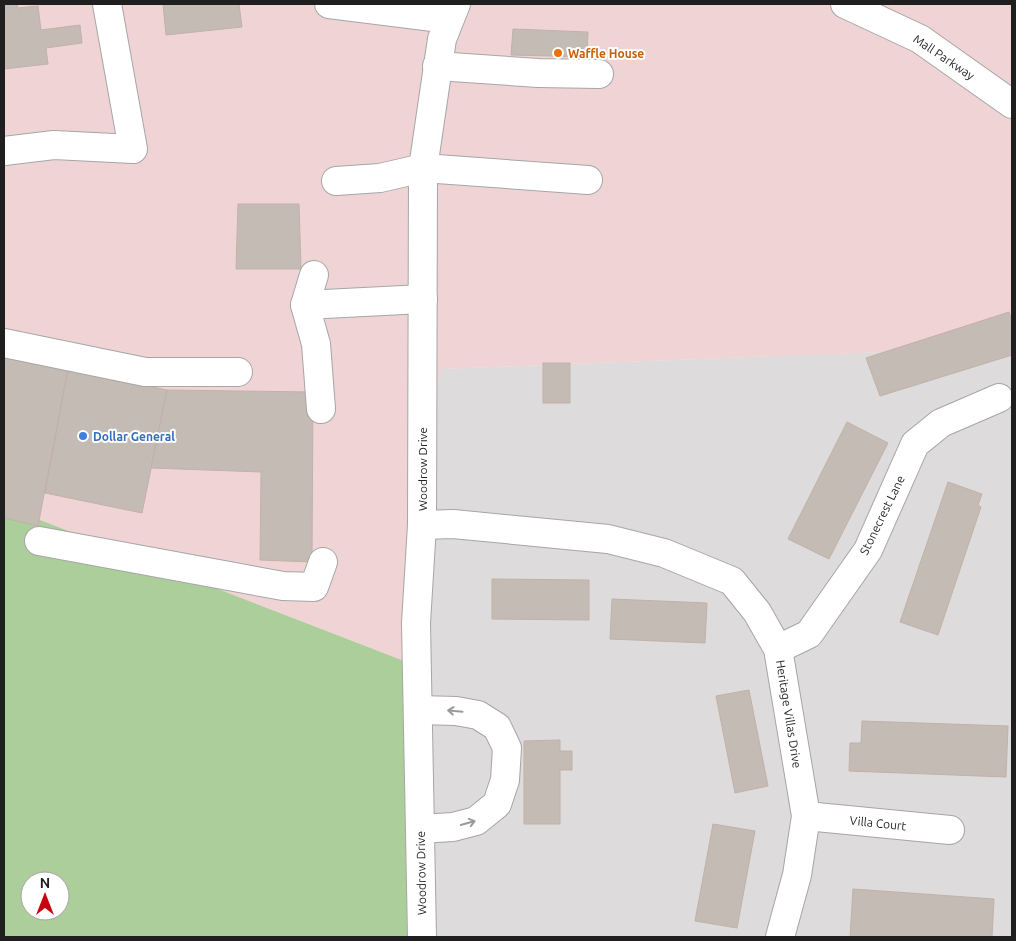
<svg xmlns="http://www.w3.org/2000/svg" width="1016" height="941" font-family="Ubuntu,sans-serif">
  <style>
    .residential { fill: #dddbdc }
    .commercial { fill: #f0d4d5 }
    .forest { fill: #acce9b; fill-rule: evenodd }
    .building { fill: #c4bbb4; stroke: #c1b1a8 }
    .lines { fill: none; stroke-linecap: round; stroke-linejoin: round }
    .minor-casing { stroke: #a6a6a6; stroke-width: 30 }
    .minor { stroke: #fff; stroke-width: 28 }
    .oneway { stroke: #9a9a9a }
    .food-dot { fill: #e8710a; stroke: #fff; stroke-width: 2 }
    .shop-dot { fill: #3f7fe0; stroke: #fff; stroke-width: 2 }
    .labels { text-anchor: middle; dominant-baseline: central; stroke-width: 4; stroke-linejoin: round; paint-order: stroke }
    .food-label { font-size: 12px; font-weight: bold; fill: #c56008; stroke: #fff; text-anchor: start }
    .street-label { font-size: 12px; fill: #1f1f1f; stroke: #fff }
    .shop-label { font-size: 12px; font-weight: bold; fill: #366cbe; stroke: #fff; text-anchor: start }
  </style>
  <rect width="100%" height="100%" fill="#efebe5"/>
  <polygon class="residential" points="1012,347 1012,937 415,937 415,491 440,369"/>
  <polygon class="commercial" points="4,4 1012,4 1012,347 441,369 415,491 403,661 4,506"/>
  <path class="forest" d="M4 506 404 661 415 937H4ZM30 881H60V911H30Z"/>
  <g class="building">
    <polygon points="4,4 17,4 18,8 38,6 41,30 80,25 82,43 46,48 48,64 4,69"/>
    <polygon points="163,4 239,4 242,27 166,35"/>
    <polygon points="513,29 588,32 587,57 511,55"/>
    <polygon points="238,204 299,204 301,269 236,269"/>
    <polygon points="1009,312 1012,321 1012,355 880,396 866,358"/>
    <polygon points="4,355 68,369 38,526 4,518"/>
    <rect x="543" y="363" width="27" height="40"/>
    <polygon points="68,369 167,390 142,513 45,493"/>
    <polygon points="167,390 313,392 312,562 260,560 261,472 151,468"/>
    <polygon points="847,422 888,443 829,559 788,539"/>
    <polygon points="948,482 982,494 978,505 981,507 938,635 900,622"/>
    <polygon points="492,579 589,580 589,620 492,619"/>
    <polygon points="612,599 707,603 705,643 610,639"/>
    <polygon points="749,690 768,786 735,793 716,696"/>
    <polygon points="862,721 1008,726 1006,777 849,771 850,743 861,743"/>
    <polygon points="560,740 560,751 572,751 572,770 560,770 560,824 524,824 524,741"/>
    <polygon points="713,824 755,831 737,928 695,921"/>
    <polygon points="853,889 994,899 992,937 850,937"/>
  </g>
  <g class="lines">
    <g class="minor-casing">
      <g id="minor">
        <polyline points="329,4 449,19"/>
        <polyline points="845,4 920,39 1012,104"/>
        <polyline points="437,66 538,73 599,74"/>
        <polyline points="4,151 54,145 133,149 107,4"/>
        <polyline points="336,181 380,178 423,168 588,180"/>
        <polyline points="305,305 314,275"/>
        <polyline points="4,343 145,372 238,372"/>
        <polyline points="321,409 316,344 305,305 423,299"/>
        <polyline points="422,525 453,524 608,539 664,553 732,581 757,612 778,649 806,816 797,875 780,937"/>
        <polyline points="39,541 283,586 314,587 323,562"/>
        <polyline points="778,649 809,634 868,550 915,444 941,423 999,398"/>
        <polyline points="418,710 456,711 478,715 497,727 507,748 505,780 497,804 476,821 453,827 420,829"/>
        <polyline points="806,816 950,830"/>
        <polyline points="422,937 416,623 422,525 423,168 442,39 456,4"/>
      </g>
    </g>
    <use href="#minor" class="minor"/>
  </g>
  <defs><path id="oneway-shaft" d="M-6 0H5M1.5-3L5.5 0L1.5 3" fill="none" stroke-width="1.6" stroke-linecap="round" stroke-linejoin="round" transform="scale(1.25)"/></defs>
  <g class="oneway">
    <use href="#oneway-shaft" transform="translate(455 711) rotate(-175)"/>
    <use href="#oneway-shaft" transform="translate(468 823) rotate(-16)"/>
  </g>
  <circle class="food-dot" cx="558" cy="53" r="5"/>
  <circle class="shop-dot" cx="83" cy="436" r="5"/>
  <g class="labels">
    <g class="food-label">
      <text x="568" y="53">Waffle House</text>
    </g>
    <g class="street-label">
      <text transform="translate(944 57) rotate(34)">Mall Parkway</text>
      <text transform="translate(422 469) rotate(-90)">Woodrow Drive</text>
      <text transform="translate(882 515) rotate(-64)">Stonecrest Lane</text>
      <text transform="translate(789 714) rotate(81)">Heritage Villas Drive</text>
      <text transform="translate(878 823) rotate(6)">Villa Court</text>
      <text transform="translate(421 873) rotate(-91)">Woodrow Drive</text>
    </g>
    <g class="shop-label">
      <text x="93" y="436">Dollar General</text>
    </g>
  </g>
  <rect width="1016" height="941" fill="none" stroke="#1f1f1f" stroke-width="10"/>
  <g transform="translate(45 896)"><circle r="24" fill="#ffffff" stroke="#a5a5a5"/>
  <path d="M0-4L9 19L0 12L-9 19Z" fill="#c8050f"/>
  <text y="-8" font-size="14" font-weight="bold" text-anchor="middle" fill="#1f1f1f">N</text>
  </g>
</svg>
